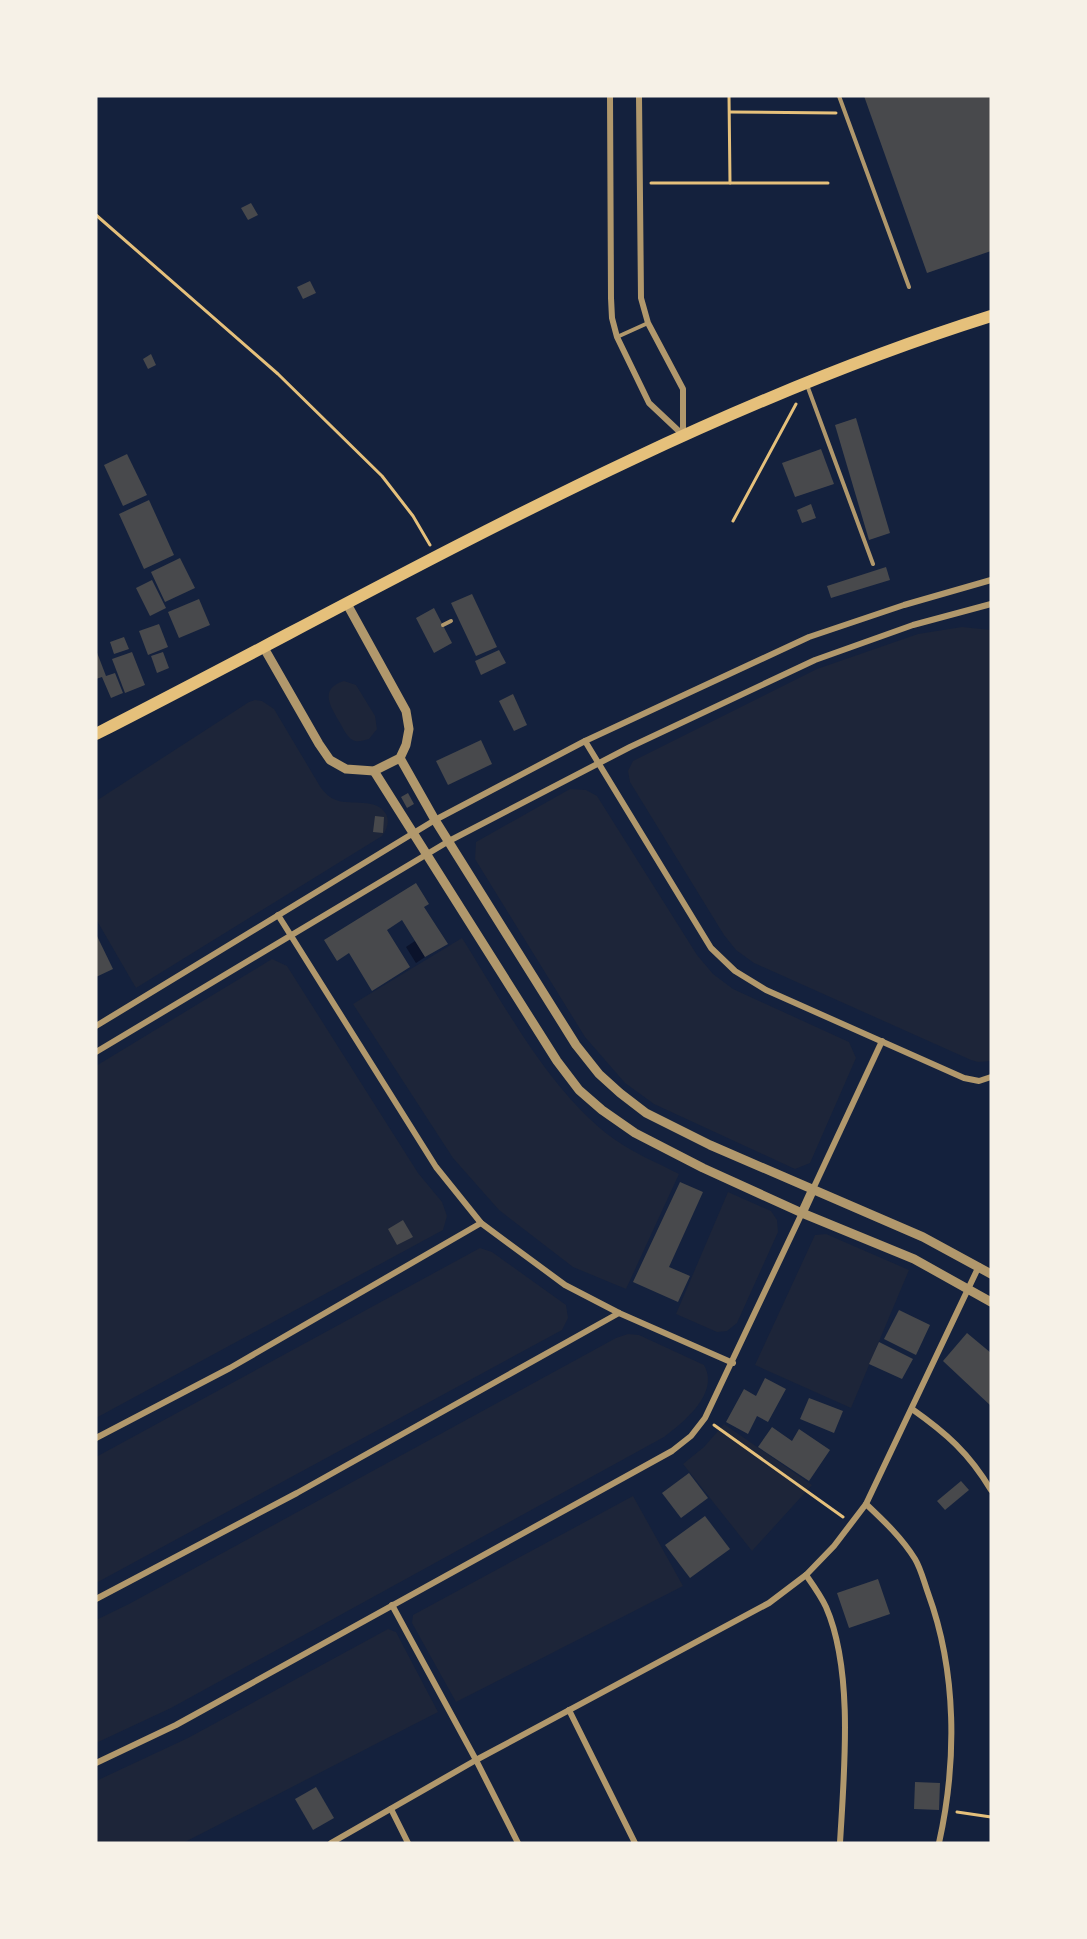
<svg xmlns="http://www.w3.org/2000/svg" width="1087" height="1939" font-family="'Golos Text',sans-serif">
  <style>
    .green { fill: #1d2539 }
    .water { fill: #0b132b }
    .building { fill: #48494c }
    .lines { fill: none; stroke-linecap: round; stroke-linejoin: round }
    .path { stroke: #e5c07b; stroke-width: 3 }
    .service { stroke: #b1986c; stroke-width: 4 }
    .minor { stroke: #b1986c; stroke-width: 6 }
    .tertiary { stroke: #b1986c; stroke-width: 9 }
    .primary { stroke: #e5c07b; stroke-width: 12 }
  </style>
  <rect width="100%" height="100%" fill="#14213d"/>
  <g class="green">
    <polygon points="962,627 991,630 991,1061 978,1062 971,1060 754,963 736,950 724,935 630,782 628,771 633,761 817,669 918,634"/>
    <path d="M344 681 356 685 375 716 377 729 369 739C363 741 356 743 351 739 346 735 343 728 340 723 331 707 318 689 344 681Z"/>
    <path d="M255 700 262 701 274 709 321 788C325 793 330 798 336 800 352 806 376 797 386 814 390 822 387 829 382 836L136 988 96 919V801L249 702Z"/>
    <polygon points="570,789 586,790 597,796 697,955 713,974 733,989 849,1042 856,1058 810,1163 795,1169 654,1104 625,1083 585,1037 475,859 476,842"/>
    <path d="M462 938C503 1003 551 1094 614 1139 633 1153 658 1163 679 1174L626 1289 573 1267 499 1210 453 1158 353 1004Z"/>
    <polygon points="272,959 287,966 418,1173 442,1202 447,1216 443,1230 96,1418 96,1066"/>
    <polygon points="728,1192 771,1211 777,1220 778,1232 737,1323 727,1331 717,1332 676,1314"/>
    <polygon points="826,1234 909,1270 851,1408 755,1365 815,1235"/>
    <polygon points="480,1248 492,1252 566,1305 568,1318 562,1330 96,1583 96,1457"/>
    <path d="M628 1334 639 1335 704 1365C720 1393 684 1422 664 1437L171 1708 96 1743V1620L129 1604 616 1338Z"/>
    <polygon points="724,1424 812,1485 752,1551 683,1464 704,1447"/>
    <polygon points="633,1496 683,1586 456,1702 412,1623 413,1615"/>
    <polygon points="388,1629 396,1632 438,1712 183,1843 96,1843 96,1781 188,1738"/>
  </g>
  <polygon class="water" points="415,941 425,957 416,963 406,947"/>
  <g class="building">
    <polygon points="864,96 991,96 991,251 927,273"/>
    <polygon points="251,203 258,215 248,220 241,208"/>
    <polygon points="310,281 316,293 303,299 297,287"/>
    <polygon points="151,354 156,365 148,369 143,359"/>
    <polygon points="856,418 890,533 869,540 835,425"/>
    <polygon points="821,449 834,484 795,497 782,463"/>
    <polygon points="127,454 147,495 123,506 104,465"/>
    <polygon points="149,500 174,555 144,569 119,514"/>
    <polygon points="811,504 816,518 802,523 797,510"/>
    <polygon points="180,558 195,588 165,602 151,572"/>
    <polygon points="886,567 890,580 831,598 827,586"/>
    <polygon points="152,580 166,608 150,616 136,588"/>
    <polygon points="472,594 497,647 476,656 451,603"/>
    <polygon points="199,599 210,625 179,638 168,612"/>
    <polygon points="434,608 452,643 434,653 416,618"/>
    <polygon points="159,624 168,647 148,655 139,631"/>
    <polygon points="124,637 129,649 114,654 110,642"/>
    <polygon points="96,650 106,676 115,673 123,693 111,698 102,677 96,679"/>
    <polygon points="499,650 506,663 481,675 475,661"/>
    <polygon points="132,652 145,685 125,693 112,659"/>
    <polygon points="163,652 169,668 157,673 151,656"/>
    <polygon points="513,694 527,725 514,731 499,701"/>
    <polygon points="481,740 492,764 448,785 436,761"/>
    <polygon points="408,793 414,804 407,808 401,797"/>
    <polygon points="375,816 384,817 383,833 373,832"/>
    <polygon points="416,883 429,904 424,907 448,944 425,957 402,920 387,930 410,967 372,991 349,953 337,961 324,940"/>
    <polygon points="96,934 113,969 96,977"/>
    <polygon points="680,1182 703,1192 669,1267 690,1276 678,1302 633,1282"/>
    <polygon points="403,1220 413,1237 397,1245 388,1229"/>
    <polygon points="899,1310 930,1325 916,1355 884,1339"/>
    <polygon points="967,1333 991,1353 991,1406 943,1361"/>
    <polygon points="879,1342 913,1359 902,1379 869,1364"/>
    <polygon points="765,1378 786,1389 768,1422 757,1416 748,1434 726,1422 744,1389 756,1396"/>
    <polygon points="809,1398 843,1411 834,1433 800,1419"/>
    <polygon points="772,1427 792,1441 799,1429 830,1450 809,1481 758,1447"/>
    <polygon points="689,1473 708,1498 681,1518 662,1493"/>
    <polygon points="961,1481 969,1490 945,1510 937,1501"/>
    <polygon points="705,1516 730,1549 690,1578 665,1545"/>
    <polygon points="878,1579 890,1614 849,1628 837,1593"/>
    <polygon points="915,1782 940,1783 939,1810 914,1809"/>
    <polygon points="316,1787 334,1818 313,1830 295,1799"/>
  </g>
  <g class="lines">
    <g class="path">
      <polyline points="729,96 730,183"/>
      <polyline points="730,112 836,113"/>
      <polyline points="651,183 828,183"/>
      <polyline points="96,215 278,374 382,476 413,516 430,545"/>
      <polyline points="733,521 796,404"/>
      <polyline points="714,1425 843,1517"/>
      <polyline points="957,1812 991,1817"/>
    </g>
    <g class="service">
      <polyline points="839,96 909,287"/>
      <polyline points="617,337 648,323"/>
      <polyline points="807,385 873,564"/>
      <polyline points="443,625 451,621"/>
    </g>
    <g class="minor">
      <polyline points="610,96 611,298 612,318 617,337 649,403 683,435"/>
      <polyline points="639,96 641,298 648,323 683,389 683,435"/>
      <polyline points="585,741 711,948 735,971 766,990 964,1078 979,1081 991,1077"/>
      <polyline points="278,915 436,1167 481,1223 565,1285 619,1313 733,1363"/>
      <polyline points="96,1026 435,820 585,741 809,637 904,605 991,580"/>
      <polyline points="96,1052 449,841 630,747 815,660 913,625 991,604"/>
      <polyline points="813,1189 882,1041"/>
      <path d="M912 1409C946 1433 969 1453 991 1490"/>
      <polyline points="96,1438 230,1368 481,1223"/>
      <path d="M866 1504C884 1521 902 1538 915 1559 921 1569 924 1582 928 1593 957 1672 957 1762 939 1843"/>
      <path d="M806 1575C813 1585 821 1596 826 1607 854 1671 844 1773 840 1843"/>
      <polyline points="96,1599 297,1493 619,1313"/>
      <polyline points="392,1605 476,1760 518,1843"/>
      <polyline points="569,1710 635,1843"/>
      <polyline points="96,1763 176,1725 672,1451 691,1436 705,1418 802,1213"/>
      <polyline points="391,1809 408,1843"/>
      <polyline points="331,1843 476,1760 769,1603 806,1575 834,1546 866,1504 979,1266"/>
    </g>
    <g class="tertiary">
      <polyline points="264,648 319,744 330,760 346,769 374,771 400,758 406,745 409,729 406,711 347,604"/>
      <polyline points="400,758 435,820 576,1045 599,1074 620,1093 646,1113 710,1145 923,1237 991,1274"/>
      <polyline points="374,771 557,1061 579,1090 602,1110 635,1133 703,1168 802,1213 914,1259 991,1302"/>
      <polyline points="802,1213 813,1189"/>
    </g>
    <path class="primary" d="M96 734C389 585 676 415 991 316"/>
  </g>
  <rect width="1087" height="1939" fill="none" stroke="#f6f1e7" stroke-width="195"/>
</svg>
